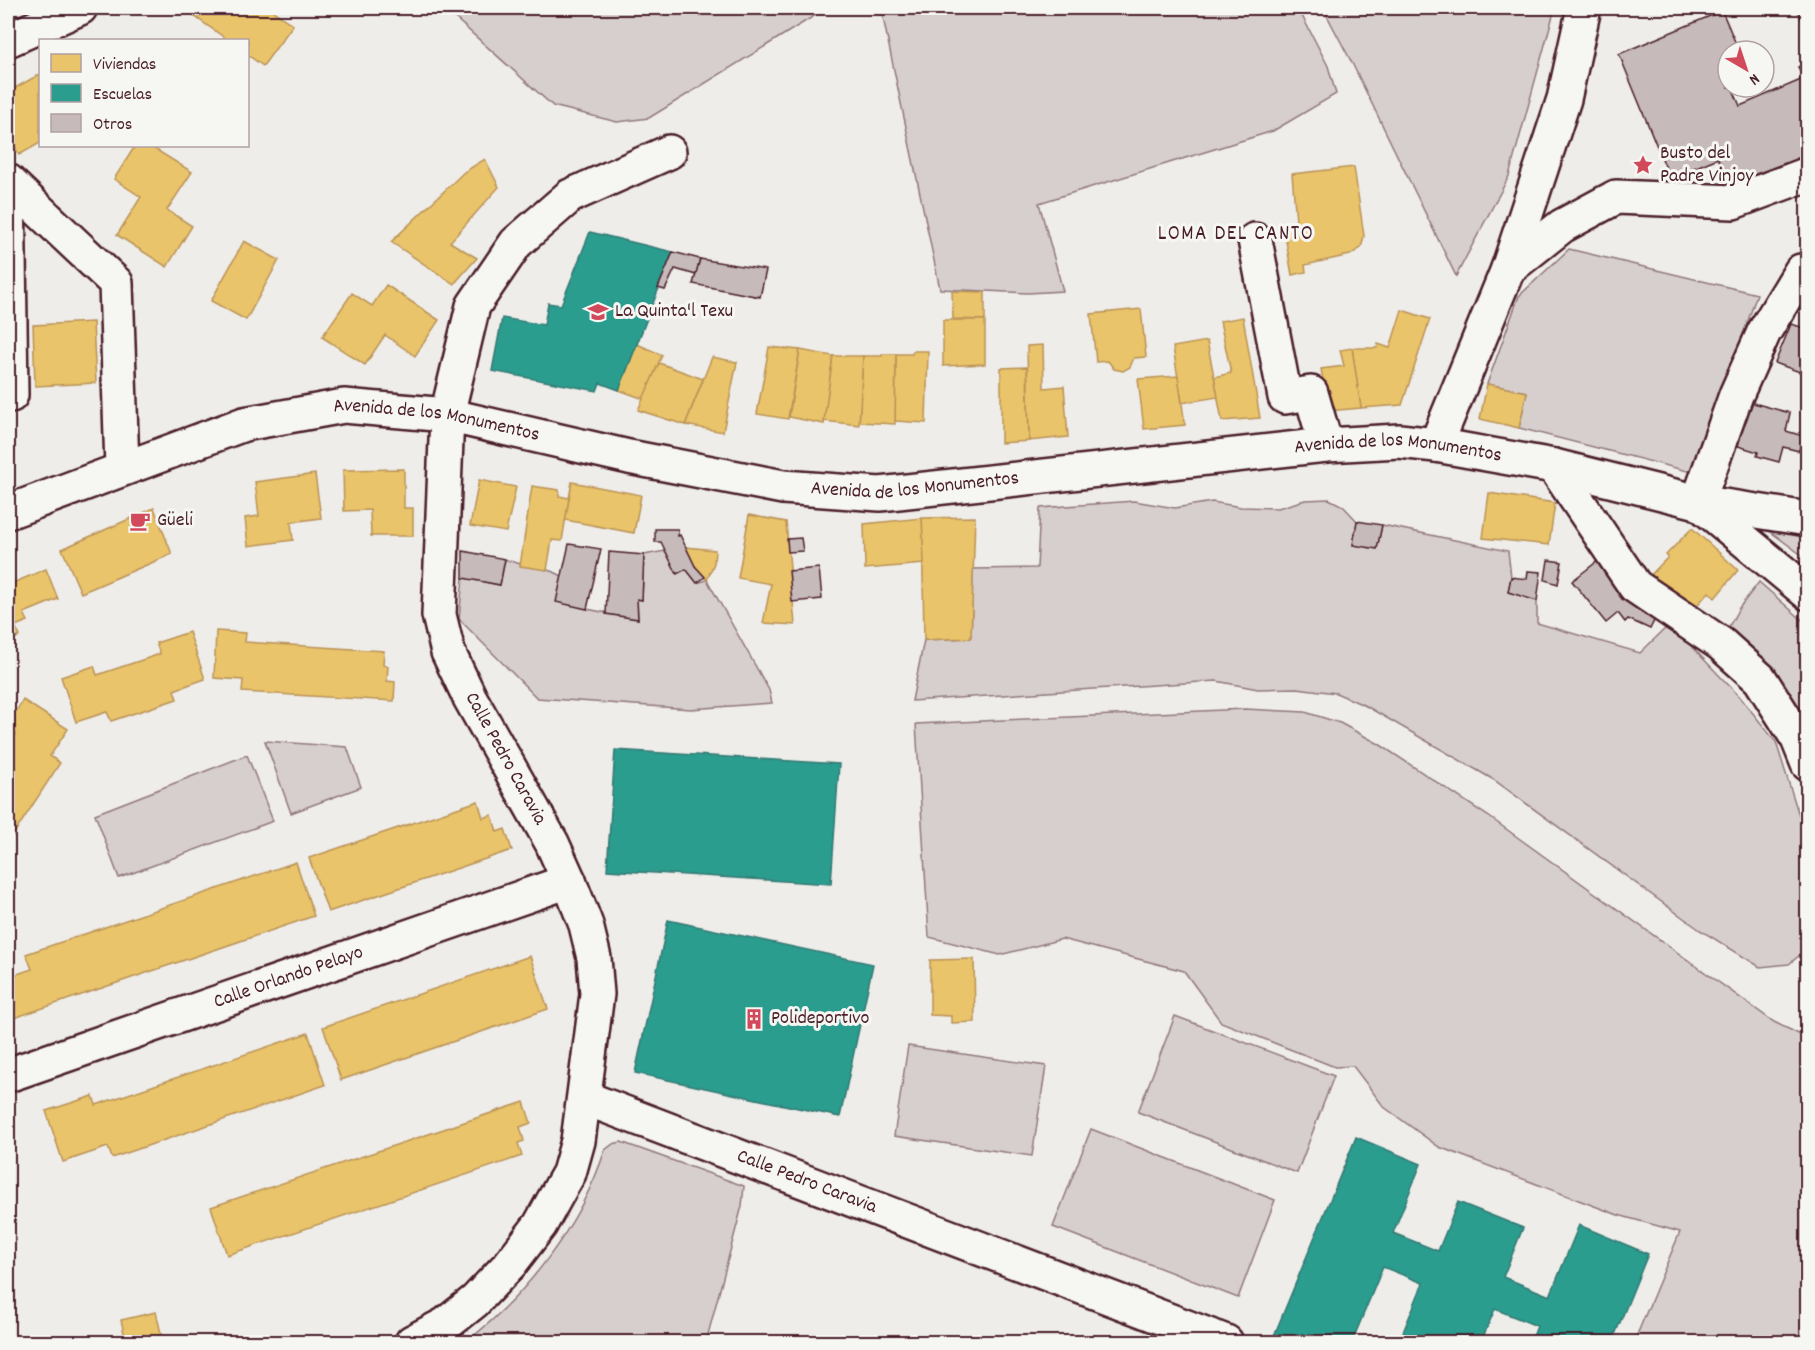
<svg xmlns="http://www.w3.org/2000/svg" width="1815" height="1350" font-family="Dekko,sans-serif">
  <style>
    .green { fill: #d7cfce; stroke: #90777c; stroke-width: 1.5 }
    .homes { fill: #e9c46a; stroke: #b99257; stroke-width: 1.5 }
    .schools { fill: #2a9d8f; stroke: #347771; stroke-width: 1.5 }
    .building { fill: #c6babb; stroke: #4a1f2b; stroke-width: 1.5 }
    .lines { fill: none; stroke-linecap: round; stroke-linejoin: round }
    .minor-casing { stroke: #4a1f2b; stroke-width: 38 }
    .minor { stroke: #f6f6f2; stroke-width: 33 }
    .labels { text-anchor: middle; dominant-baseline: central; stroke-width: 6; stroke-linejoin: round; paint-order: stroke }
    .poi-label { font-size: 20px; fill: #4a1f2b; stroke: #f6f6f2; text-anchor: start }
    .street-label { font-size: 20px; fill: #4a1f2b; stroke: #f6f6f2 }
    .neighbourhood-label { font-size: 21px; letter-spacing: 1.5px; fill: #4a1f2b; stroke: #f6f6f2 }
  </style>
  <rect width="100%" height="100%" fill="#efedea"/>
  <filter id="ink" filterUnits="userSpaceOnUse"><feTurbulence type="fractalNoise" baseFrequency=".0167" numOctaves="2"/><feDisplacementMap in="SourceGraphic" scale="12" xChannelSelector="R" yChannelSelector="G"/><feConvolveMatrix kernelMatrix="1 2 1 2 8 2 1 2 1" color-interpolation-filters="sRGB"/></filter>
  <g filter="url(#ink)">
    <g class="green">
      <polygon points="444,8 827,8 649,118 617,122 553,106"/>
      <polygon points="881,8 1298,8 1328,66 1336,94 1273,131 1039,203 1063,291 1028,293 940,289"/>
      <polygon points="1323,8 1555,8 1509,176 1456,276 1353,65"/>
      <polygon points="1569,249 1757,294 1699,465 1691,472 1519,428 1527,392 1487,384 1519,296"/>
      <polygon points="1329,499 1343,506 1357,521 1353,545 1377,549 1382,525 1508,551 1511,577 1508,592 1537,601 1537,623 1640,653 1670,624 1740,697 1776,742 1807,841 1806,950 1789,964 1760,967 1700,930 1494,780 1366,706 1336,693 1297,688 1258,689 1216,681 912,701 924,640 971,638 973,569 1037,568 1040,508 1134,501 1175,508 1212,502 1241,507 1278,508 1305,500"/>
      <polygon points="1776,526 1807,532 1807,559 1771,532"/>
      <path d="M665 551 677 573 686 569 697 583 707 580 769 690 772 703 691 709 537 698 459 619 463 578 500 585 505 559C521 567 552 567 564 578 572 587 579 599 587 609L638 619 637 599 642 600 644 555Z"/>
      <polygon points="1759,582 1807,624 1807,740 1726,632 1739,608"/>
      <polygon points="1245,709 1305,712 1340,723 1379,744 1488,816 1774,1022 1807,1038 1807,1342 1634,1342 1680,1232 1618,1215 1439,1147 1384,1107 1353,1066 1335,1067 1221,1022 1184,971 1062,939 1000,955 929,937 916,724"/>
      <polygon points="265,741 347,747 361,787 291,813"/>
      <polygon points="247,755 273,821 119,878 95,814"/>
      <polygon points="1175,1016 1334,1076 1297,1173 1138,1112"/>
      <polygon points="908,1046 1046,1066 1032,1156 894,1136"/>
      <polygon points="1091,1129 1275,1200 1238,1298 1053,1227"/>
      <path d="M621 1142 744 1186 742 1206 706 1342H466C527 1295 581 1224 605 1150L613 1144Z"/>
    </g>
    <g class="homes">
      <polygon points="200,8 269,8 293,25 263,66 248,55 248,40 228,40 194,16"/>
      <polygon points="40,74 40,143 19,155 8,134 8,92"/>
      <polygon points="135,146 150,146 192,172 167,210 192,226 167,267 117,235 141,197 114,179"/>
      <polygon points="485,159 499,187 450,242 477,258 454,284 391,242 464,172"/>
      <polygon points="1354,167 1364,236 1361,248 1350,255 1305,265 1306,272 1292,275 1283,224 1296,221 1292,174"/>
      <polygon points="244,241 279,260 246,320 211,301"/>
      <polygon points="386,285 439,320 415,356 385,335 365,365 322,337 352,293 372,306"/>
      <polygon points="952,291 985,292 985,320 953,319"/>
      <polygon points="1141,309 1146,357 1134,358 1130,367 1123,371 1114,369 1108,361 1096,362 1091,314"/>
      <polygon points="1402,310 1430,319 1402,405 1361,408 1352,348 1377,348 1378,344 1390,348"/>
      <polygon points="1243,317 1260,418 1222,421 1214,377 1231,373 1220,321"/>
      <polygon points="943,320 985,320 985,364 943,366"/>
      <polygon points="93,322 96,383 35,386 33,325"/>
      <polygon points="1207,341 1218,397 1182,403 1173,347"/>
      <polygon points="637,344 662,355 644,399 619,390"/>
      <polygon points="1043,345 1044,388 1064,386 1068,437 1029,441 1027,346"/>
      <polygon points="769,347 800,350 788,419 757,414"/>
      <polygon points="1352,348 1361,408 1328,411 1321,369 1344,366 1340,350"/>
      <polygon points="800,350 833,356 824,424 789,417"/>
      <polygon points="913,351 928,351 926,423 895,421 896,354 912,354"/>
      <polygon points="882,354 896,354 895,424 859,422 863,356 882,356"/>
      <polygon points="833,356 863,356 859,425 824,421"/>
      <polygon points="712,357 737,362 723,432 685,425"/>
      <polygon points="659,363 703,379 685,425 638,410"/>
      <polygon points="1027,367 1029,441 1001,443 1001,368"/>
      <polygon points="1178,376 1185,425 1144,429 1138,379"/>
      <polygon points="1487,384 1527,392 1519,428 1480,419"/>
      <polygon points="404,469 404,508 413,508 413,536 371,536 370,510 344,511 343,470"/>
      <polygon points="315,474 321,518 291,522 293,540 248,546 245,518 259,516 255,482"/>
      <polygon points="479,480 516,487 506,532 470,526"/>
      <polygon points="572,482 641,495 634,533 565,520"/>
      <polygon points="532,486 559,490 559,496 569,498 562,541 552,540 547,570 520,566"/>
      <polygon points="1489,493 1555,503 1549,545 1483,538"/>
      <polygon points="154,508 172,554 81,593 62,549"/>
      <polygon points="749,515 786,522 795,625 763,623 771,584 738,578"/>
      <polygon points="975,517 971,638 924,640 922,518"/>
      <polygon points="922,518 924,564 865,569 864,524"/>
      <polygon points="1692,528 1738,570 1715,598 1709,592 1691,612 1647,579 1668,557 1666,555"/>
      <polygon points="686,547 715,550 714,563 707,580 695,566"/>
      <polygon points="46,569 58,599 24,613 28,621 15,626 20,636 8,641 8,585"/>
      <polygon points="216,631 246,633 245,642 384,651 383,665 388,666 387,681 395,682 394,701 242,692 243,680 214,678"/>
      <polygon points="189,632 205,679 174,690 177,699 111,721 107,712 76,722 61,677 94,666 97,675 160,654 156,643"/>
      <polygon points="23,700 68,729 50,756 60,763 8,843 8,747 16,734 8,729 8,724"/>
      <polygon points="478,801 483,818 492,815 497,832 505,829 512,850 328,912 309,858"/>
      <polygon points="296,862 314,916 8,1020 8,977 32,969 26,954"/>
      <polygon points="530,956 548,1009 341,1080 323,1027"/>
      <polygon points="974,959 975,1022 951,1023 951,1016 930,1015 930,960"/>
      <polygon points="308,1033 325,1085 112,1158 108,1147 63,1162 46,1111 93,1096 96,1105"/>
      <polygon points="524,1102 531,1123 520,1127 524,1141 518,1143 522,1156 227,1255 211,1207"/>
      <polygon points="156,1312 163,1342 126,1342 121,1320"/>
      <polygon points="8,1336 29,1342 8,1342"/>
      <polygon points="77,1336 78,1342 66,1342 65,1338"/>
      <polygon points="125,1337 126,1342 99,1342"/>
    </g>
    <g class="schools">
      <polygon points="590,232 673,252 619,390 600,383 597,391 492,371 502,318 544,325 548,303 561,305"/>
      <polygon points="615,750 839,764 831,884 607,870"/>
      <polygon points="668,920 873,964 840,1117 635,1073"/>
      <polygon points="1356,1137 1421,1164 1393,1233 1438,1251 1458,1202 1523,1228 1503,1277 1550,1296 1579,1225 1648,1254 1612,1342 1531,1342 1537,1326 1495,1309 1481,1342 1399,1342 1423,1283 1383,1267 1352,1342 1283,1342 1273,1338"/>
    </g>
    <g class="building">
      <polygon points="1797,8 1808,8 1808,34"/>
      <polygon points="1722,11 1739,51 1728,51 1728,68 1725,69 1728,87 1732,87 1740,106 1803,79 1798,67 1808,63 1808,154 1730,186 1718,158 1670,178 1619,54"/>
      <polygon points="673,252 700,259 696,275 675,269 665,290 658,288"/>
      <polygon points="700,259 766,270 760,297 693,284"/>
      <polygon points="1791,324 1808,329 1808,375 1775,363"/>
      <polygon points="1750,402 1790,413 1786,431 1803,436 1799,451 1783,447 1779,462 1757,456 1758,452 1738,446"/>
      <polygon points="1803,436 1808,437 1808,453 1799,451"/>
      <polygon points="1357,521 1382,525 1377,549 1353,545"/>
      <polygon points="655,529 678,529 678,536 680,535 695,566 705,577 697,583 686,569 677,574 661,542 655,542"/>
      <polygon points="801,538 803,551 788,552 787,539"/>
      <polygon points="569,544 601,549 587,609 556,602"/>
      <polygon points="463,551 505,559 500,585 463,578"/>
      <polygon points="609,552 644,555 642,600 637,599 638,619 606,614"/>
      <polygon points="1548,560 1562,562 1558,584 1545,580"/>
      <polygon points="1599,560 1658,613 1650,629 1628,619 1625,622 1618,613 1606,623 1572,581"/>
      <polygon points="819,568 822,599 792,602 789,571"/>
      <polygon points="1528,571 1541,572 1537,601 1508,592 1511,577 1527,579"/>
    </g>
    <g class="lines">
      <g class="minor-casing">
        <g id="minor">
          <polyline points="8,40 80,8"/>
          <polyline points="8,181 116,283 122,468"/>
          <polyline points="8,182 11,395"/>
          <polyline points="1255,240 1285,397 1311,393 1326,445"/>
          <polyline points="1508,269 1562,226 1616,197 1733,202 1808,174"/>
          <polyline points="1801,271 1764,332 1736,395 1698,502 1808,519"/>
          <polyline points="1436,445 1508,269 1564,99 1584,8"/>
          <polyline points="1554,466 1635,586 1721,644 1760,679 1798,739 1808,764"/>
          <path id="s1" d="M8 512 244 424 344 406 447 415 629 457 783 487 880 494 1326 445 1399 441 1436 445 1554 466 1698 502 1808 593"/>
          <path id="s2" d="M8 1075 569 881"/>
          <path id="s3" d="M585 1098 1226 1342"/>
          <polyline points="412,1342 446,1324 475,1301 510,1264 540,1225 561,1187 569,1173 578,1141 597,994 594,958 586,925 569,881 552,843 470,698 448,652 439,615 447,415 473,306 516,243 570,196 669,152"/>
        </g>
      </g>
      <use href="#minor" class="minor"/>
    </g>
  </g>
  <defs>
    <g id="sight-bare" transform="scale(1.62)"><path d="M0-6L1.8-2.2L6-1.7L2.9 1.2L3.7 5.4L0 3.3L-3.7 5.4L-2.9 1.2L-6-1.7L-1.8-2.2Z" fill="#d1495b" stroke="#f6f6f2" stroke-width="2.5" paint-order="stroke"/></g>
    <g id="school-bare" transform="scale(1.62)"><path d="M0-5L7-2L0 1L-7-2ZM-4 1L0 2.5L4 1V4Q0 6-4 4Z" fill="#d1495b" stroke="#f6f6f2" stroke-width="2.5" paint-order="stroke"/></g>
    <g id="cafe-bare" transform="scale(1.62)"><path d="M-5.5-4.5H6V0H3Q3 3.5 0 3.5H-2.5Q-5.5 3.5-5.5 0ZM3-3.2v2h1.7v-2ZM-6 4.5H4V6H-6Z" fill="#d1495b" stroke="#f6f6f2" stroke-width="2.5" paint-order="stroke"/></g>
    <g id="building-bare" transform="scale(1.62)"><path d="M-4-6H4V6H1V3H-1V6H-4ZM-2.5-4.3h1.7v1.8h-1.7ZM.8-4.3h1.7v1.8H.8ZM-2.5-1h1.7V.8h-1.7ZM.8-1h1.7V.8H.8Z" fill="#d1495b" stroke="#f6f6f2" stroke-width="2.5" paint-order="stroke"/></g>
  </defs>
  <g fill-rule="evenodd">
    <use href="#sight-bare" x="1643" y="165"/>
    <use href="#school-bare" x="598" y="312"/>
    <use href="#cafe-bare" x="140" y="521"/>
    <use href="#building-bare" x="754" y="1019"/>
  </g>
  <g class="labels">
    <g class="poi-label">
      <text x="1660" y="154">Busto del<tspan x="1660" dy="23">Padre Vinjoy</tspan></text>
      <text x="615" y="312">La Quinta'l Texu</text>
      <text x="157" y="521">Güeli</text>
      <text x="771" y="1019">Polideportivo</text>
    </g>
    <g class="street-label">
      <text stroke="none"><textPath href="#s1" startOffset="447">Avenida de los Monumentos</textPath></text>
      <text stroke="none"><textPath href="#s1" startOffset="1419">Avenida de los Monumentos</textPath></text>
      <text stroke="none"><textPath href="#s1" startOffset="933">Avenida de los Monumentos</textPath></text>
      <text transform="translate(505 759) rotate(61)">Calle Pedro Caravia</text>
      <text stroke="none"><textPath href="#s2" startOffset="297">Calle Orlando Pelayo</textPath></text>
      <text stroke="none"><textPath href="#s3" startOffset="237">Calle Pedro Caravia</textPath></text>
    </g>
    <g class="neighbourhood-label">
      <text x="1236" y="235">LOMA DEL CANTO</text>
    </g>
  </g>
  <rect width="1815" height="1350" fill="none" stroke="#f6f6f2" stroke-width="30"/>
  <rect x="15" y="15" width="1785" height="1320" fill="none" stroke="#4a1f2b" stroke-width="2" filter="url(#ink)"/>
  <rect x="39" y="39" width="210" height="108" fill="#f6f6f2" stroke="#b1a0a2" stroke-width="1.5"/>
  <rect x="51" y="54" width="30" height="18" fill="#e9c46a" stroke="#b1a0a2" stroke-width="1.5"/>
  <text x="93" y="69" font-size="18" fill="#4a1f2b">Viviendas</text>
  <rect x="51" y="84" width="30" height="18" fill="#2a9d8f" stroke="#b1a0a2" stroke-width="1.5"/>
  <text x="93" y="99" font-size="18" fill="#4a1f2b">Escuelas</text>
  <rect x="51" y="114" width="30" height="18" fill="#c6babb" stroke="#b1a0a2" stroke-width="1.5"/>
  <text x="93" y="129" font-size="18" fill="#4a1f2b">Otros</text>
  <g transform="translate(1746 69) rotate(141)"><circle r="28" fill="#f6f6f2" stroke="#b1a0a2" stroke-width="1.5"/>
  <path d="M0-4.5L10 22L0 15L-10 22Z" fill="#d1495b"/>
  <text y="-9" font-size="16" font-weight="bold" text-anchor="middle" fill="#4a1f2b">N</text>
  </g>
</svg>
